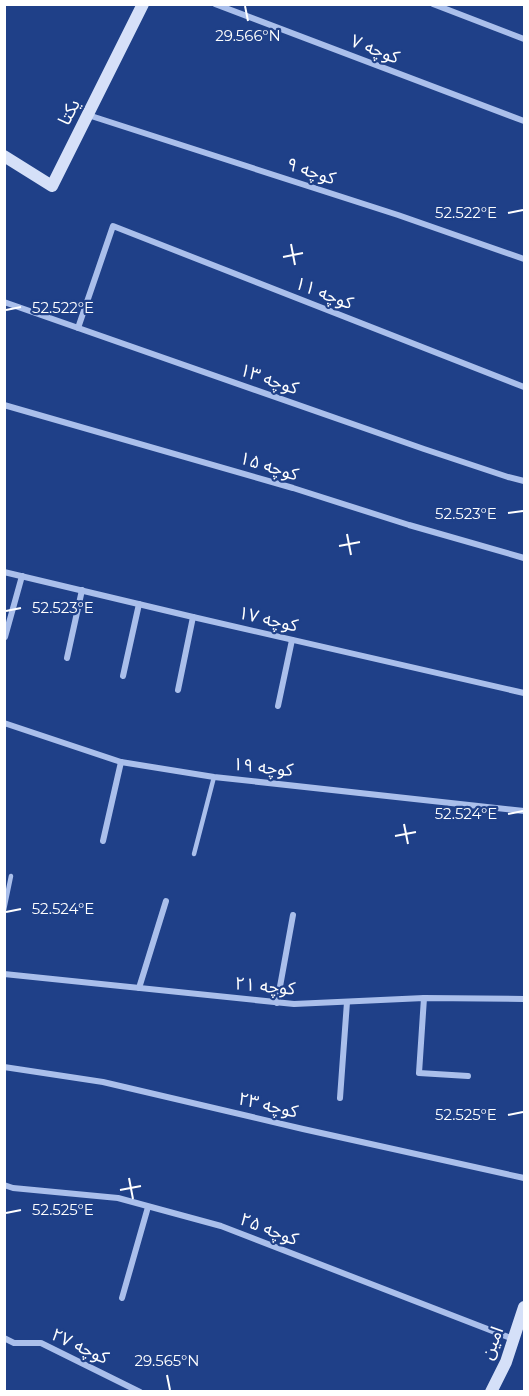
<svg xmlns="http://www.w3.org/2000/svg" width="529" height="1396" font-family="Montserrat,'Noto Sans Arabic',sans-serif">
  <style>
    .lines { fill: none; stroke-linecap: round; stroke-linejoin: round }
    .lane { stroke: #aabfeb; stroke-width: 4.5 }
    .street { stroke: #aabfeb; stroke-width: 6 }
    .secondary { stroke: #d5e0f8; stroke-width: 12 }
    .ticks { fill: none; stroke: #fff; stroke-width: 2 }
    .labels { text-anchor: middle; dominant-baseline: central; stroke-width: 4.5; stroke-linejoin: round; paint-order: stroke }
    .street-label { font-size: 18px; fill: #fff; stroke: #1f4088 }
    .ticks-label { font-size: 15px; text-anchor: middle; fill: #fff; stroke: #1f4088; stroke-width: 4.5; stroke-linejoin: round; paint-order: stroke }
  </style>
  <rect width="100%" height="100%" fill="#1f4088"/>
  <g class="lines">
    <g class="lane">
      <polyline points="194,854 214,777"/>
      <polyline points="4,910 11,876"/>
    </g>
    <g class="street">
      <polyline points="215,4 524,121"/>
      <polyline points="433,4 524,39"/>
      <polyline points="88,115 398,215 524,259"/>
      <polyline points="4,302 424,449 508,477 524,481"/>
      <polyline points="78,328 113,226 524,387"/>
      <polyline points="4,405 293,488 409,525 524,558"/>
      <polyline points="4,572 193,617 524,693"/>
      <polyline points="5,637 22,576"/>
      <polyline points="67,658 82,590"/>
      <polyline points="123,676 139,604"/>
      <polyline points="178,690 193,617"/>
      <polyline points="278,706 292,640"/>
      <polyline points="4,723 121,762 214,777 524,811"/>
      <polyline points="103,841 121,762"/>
      <polyline points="4,974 294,1004 424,998 524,999"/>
      <polyline points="139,988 166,901"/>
      <polyline points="424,998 419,1073 468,1076"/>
      <polyline points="277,1003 293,915"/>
      <polyline points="4,1067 103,1082 303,1129 524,1178"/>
      <polyline points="340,1098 347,1002"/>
      <polyline points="4,1185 13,1188 118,1198 221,1226 513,1339"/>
      <polyline points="122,1298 148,1207"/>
      <polyline points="4,1338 14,1343 41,1343 140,1392"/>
    </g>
    <g class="secondary">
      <polyline points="4,156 52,186 143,4"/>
      <polyline points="491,1392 506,1362 524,1307"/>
    </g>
  </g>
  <path class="ticks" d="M245 6 248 21M508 213 523 210M291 244 295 265M283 257 303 253M6 310 21 307M508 513 523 511M347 534 351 555M339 546 360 542M6 611 21 608M508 814 523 811M404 824 408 844M395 836 416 832M6 912 21 909M508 1115 523 1112M129 1178 133 1199M120 1190 141 1186M6 1213 21 1210M167 1375 170 1390"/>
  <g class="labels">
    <g class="street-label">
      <text transform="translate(375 49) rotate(21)">کوچه ۷</text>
      <text transform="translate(69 112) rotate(-63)">یکتا</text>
      <text transform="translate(311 171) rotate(18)">کوچه ۹</text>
      <text transform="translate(324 293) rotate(21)">کوچه ۱۱</text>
      <text transform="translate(269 379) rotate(19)">کوچه ۱۳</text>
      <text transform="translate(269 466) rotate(17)">کوچه ۱۵</text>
      <text transform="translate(268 619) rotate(13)">کوچه ۱۷</text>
      <text transform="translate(263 767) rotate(6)">کوچه ۱۹</text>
      <text transform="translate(265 986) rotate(5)">کوچه ۲۱</text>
      <text transform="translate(268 1105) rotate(13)">کوچه ۲۳</text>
      <text transform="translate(269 1229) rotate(21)">کوچه ۲۵</text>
      <text transform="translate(492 1343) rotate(-69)">امین</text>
      <text transform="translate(80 1346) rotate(25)">کوچه ۲۷</text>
    </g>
  </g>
  <g class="ticks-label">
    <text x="248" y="41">29.566°N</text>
    <text x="466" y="218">52.522°E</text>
    <text x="63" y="313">52.522°E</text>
    <text x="466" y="519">52.523°E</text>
    <text x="63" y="613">52.523°E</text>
    <text x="466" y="819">52.524°E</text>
    <text x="63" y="914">52.524°E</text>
    <text x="466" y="1120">52.525°E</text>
    <text x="63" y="1215">52.525°E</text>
    <text x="167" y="1366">29.565°N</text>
  </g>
  <rect width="529" height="1396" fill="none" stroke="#ffffff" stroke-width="12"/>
</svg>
